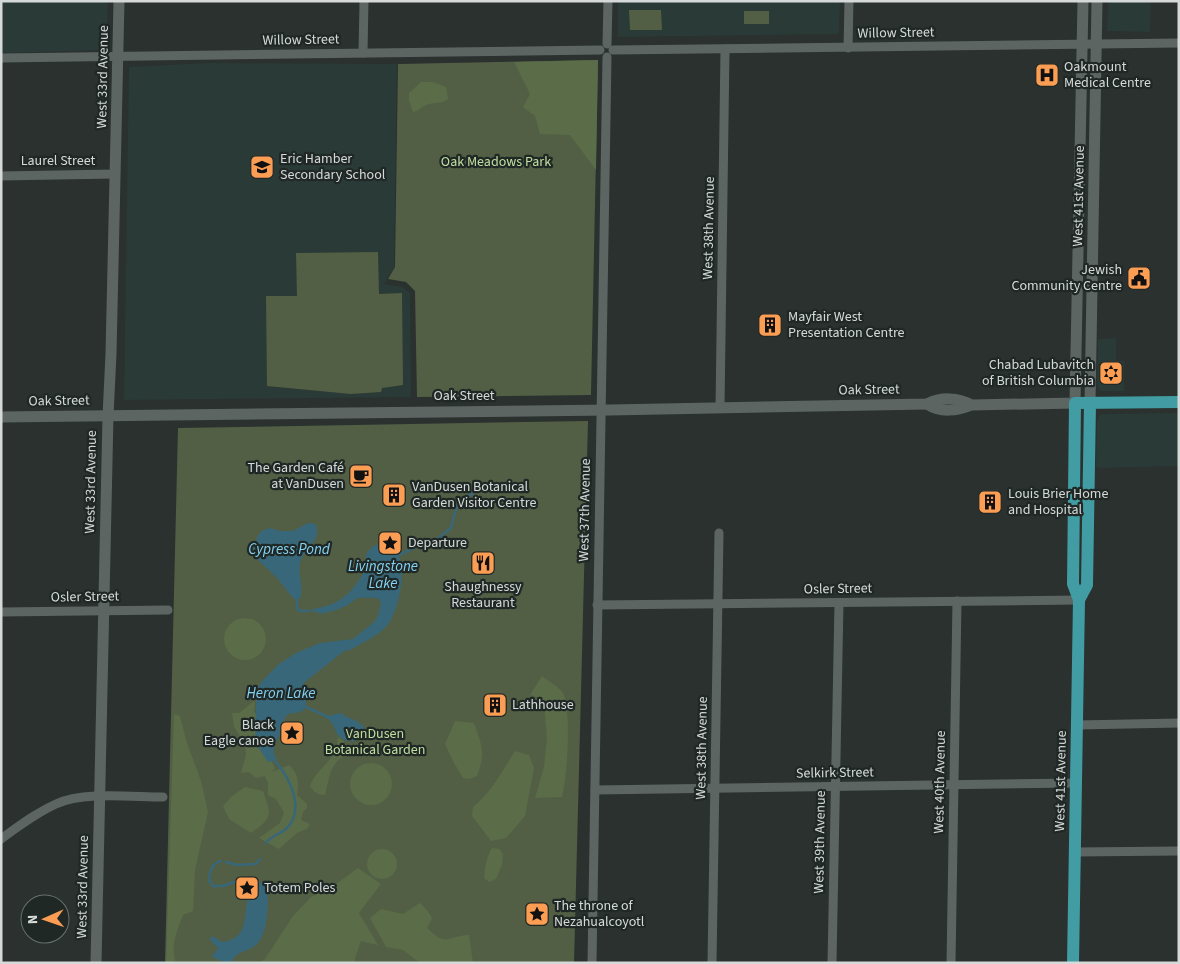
<svg xmlns="http://www.w3.org/2000/svg" width="1180" height="964" font-family="'Source Sans 3',sans-serif">
  <style>
    .built { fill: #2a3a36 }
    .green { fill: #525f44 }
    .forest { fill: #5b6c48 }
    .water { fill: #39677a }
    .lines { fill: none; stroke-linecap: round; stroke-linejoin: round }
    .stream { stroke: #39677a; stroke-width: 2.5 }
    .street { stroke: #5d6563; stroke-width: 9 }
    .secondary { stroke: #5d6563; stroke-width: 11 }
    .primary { stroke: #419da3; stroke-width: 12 }
    .labels { text-anchor: middle; dominant-baseline: central; stroke-width: 4.5; stroke-linejoin: round; paint-order: stroke }
    .street-label { font-size: 14px; fill: #d5dad9; stroke: #202826 }
    .poi-label { font-size: 14px; fill: #d5dad9; stroke: #202826; text-anchor: start }
    .park-label { font-size: 14px; fill: #c0dfa0; stroke: #202826 }
    .water-label { font-size: 15px; font-style: italic; fill: #85d3f4; stroke: #202826 }
  </style>
  <rect width="100%" height="100%" fill="#2a312f"/>
  <g class="built">
    <polygon points="1,1 108,1 106,50 1,53"/>
    <polygon points="618,1 840,1 839,34 618,37"/>
    <polygon points="1108,1 1151,1 1150,32 1107,31"/>
    <polygon points="209,63 397,64 394,267 384,284 403,287 410,293 411,397 124,400 129,67"/>
    <polygon points="1116,338 1116,361 1124,361 1124,391 1100,391 1097,385 1098,339"/>
    <polygon points="1179,413 1179,466 1099,468 1096,466 1097,422 1099,416 1102,414"/>
  </g>
  <g class="green">
    <polygon points="629,10 661,10 662,30 630,30"/>
    <rect x="744" y="11" width="25" height="13"/>
    <polygon points="598,60 591,395 417,397 415,291 406,282 388,279 395,267 398,64"/>
    <polygon points="378,252 379,294 402,293 403,385 382,388 381,392 351,394 267,386 266,296 297,296 296,253"/>
    <polygon points="588,421 574,963 165,963 178,428"/>
  </g>
  <g class="forest">
    <polygon points="598,60 596,170 570,135 540,134 535,116 523,107 530,94 514,62"/>
    <path d="M421 82H433L446 87 448 99C440 105 433 101 424 106 420 108 419 111 413 112L409 100V93Z"/>
    <circle cx="245" cy="639" r="21"/>
    <path d="M542 676C548 681 559 687 563 693 572 711 567 777 562 797L535 798 544 767 547 738 544 704 537 697 530 695Z"/>
    <path d="M255 700 254 712 258 716 269 755 275 768 272 772 289 765C299 774 299 783 297 795L307 804V808L303 812 301 820 310 824 307 829 297 833 279 849 259 838 280 823 284 813 276 799 268 795V783L265 776 256 778 249 772 241 773 246 755 245 744 234 727 232 713H239Z"/>
    <path d="M174 714 180 716 187 743 201 781 208 812 195 870 193 911 183 915C177 930 170 947 176 963H166Z"/>
    <path d="M455 721 474 723C482 746 486 752 477 776L470 779 463 778 454 763 445 744Z"/>
    <path d="M338 737 344 741V756C329 765 329 780 325 795 317 795 314 792 310 786 314 772 331 763 336 749 338 746 337 741 338 737Z"/>
    <path d="M515 751 529 755 534 768 525 816 506 838 491 841 472 816 473 807C492 792 502 771 515 751Z"/>
    <circle cx="371" cy="784" r="21"/>
    <path d="M245 787 263 791C272 816 273 817 251 833L229 819 223 806 232 796Z"/>
    <path d="M492 848 499 849 503 854 502 865 496 879 489 882 484 878C485 867 486 858 492 848Z"/>
    <circle cx="382" cy="864" r="15"/>
    <polygon points="358,868 381,884 359,913 378,945 361,941 355,958 355,963 258,963 265,959 293,916 311,897 332,887"/>
    <path d="M420 903 427 910 432 918 427 928C448 948 446 936 469 935L473 963H420L403 950 386 947 370 918 381 909 403 914Z"/>
  </g>
  <g class="water">
    <path d="M308 523 316 524C322 542 303 549 300 563 298 576 304 587 300 599L297 600 293 598 277 578 255 557 253 550 258 535 263 530 271 528 279 531H293Z"/>
    <path d="M381 543C414 545 401 605 389 623 382 633 371 638 361 644 354 647 351 651 344 651L305 682 302 686C303 693 312 708 300 712 296 713 292 713 288 714L283 721 284 728C278 739 269 747 277 760L268 762 255 742 256 700 258 687 262 681 279 664 296 653 320 643 353 639 374 622 378 616 381 603 379 599C374 597 363 598 357 598 348 607 332 612 319 614L318 612 309 611C315 608 319 608 326 606 342 602 353 590 361 577 370 562 358 551 381 543Z"/>
    <path d="M341 713C350 721 365 719 366 735 361 739 358 741 351 741 332 740 338 724 326 718V716Z"/>
    <path d="M265 881 268 885C268 900 269 934 256 945 250 951 234 952 232 962L221 961 211 956 214 954 218 948 210 940V937H214L222 942C262 938 231 888 265 881Z"/>
  </g>
  <g class="lines">
    <g class="stream">
      <polyline points="399,555 416,547 436,540 451,528 456,508 477,489"/>
      <polyline points="297,600 297,608 300,611 309,611"/>
      <polyline points="306,707 326,716"/>
      <path d="M266 843C271 836 280 834 286 829 306 810 290 778 275 761"/>
      <path d="M221 861C212 863 210 871 209 880L213 886H223L237 881 254 882"/>
      <polyline points="226,862 237,865 256,864 260,859"/>
    </g>
    <g class="street">
      <polyline points="607,44 608,1"/>
      <polyline points="848,48 849,1"/>
      <polyline points="613,50 1179,43"/>
      <polyline points="363,53 364,1"/>
      <polyline points="1,58 600,50"/>
      <polyline points="1,176 115,174"/>
      <polyline points="720,408 725,49"/>
      <polyline points="597,605 1079,600"/>
      <polyline points="1,612 168,610"/>
      <polyline points="1077,725 1179,723"/>
      <polyline points="595,790 1076,783"/>
      <path d="M1 839C19 826 36 813 56 804 83 791 133 797 163 797"/>
      <polyline points="1075,852 1179,851"/>
      <polyline points="592,963 607,57"/>
      <polyline points="712,963 719,533"/>
      <polyline points="832,963 839,603"/>
      <polyline points="951,963 957,601"/>
    </g>
    <g class="secondary">
      <polyline points="1090,403 1097,1"/>
      <path d="M927 404C940 413 958 411 971 405L1075 403 1083 1"/>
      <path d="M1 417 610 410 927 404C940 397 959 397 971 405"/>
      <polyline points="96,963 108,416 111,354 119,1"/>
    </g>
    <g class="primary">
      <polyline points="1079,600 1087,585 1090,403"/>
      <polyline points="1073,963 1079,600 1073,584 1075,403 1179,402"/>
    </g>
  </g>
  <defs>
    <g id="hospital-square" transform="scale(1.25)"><rect x="-9" y="-9" width="18" height="18" rx="4" fill="#fc9d54" stroke="#202826"/><path d="M-5-5h3v3.5h4V-5h3V5h-3V1.5h-4V5h-3Z" fill="#111"/></g>
    <g id="school-square" transform="scale(1.25)"><rect x="-9" y="-9" width="18" height="18" rx="4" fill="#fc9d54" stroke="#202826"/><path d="M0-5L7-2L0 1L-7-2ZM-4 1L0 2.5L4 1V4Q0 6-4 4Z" fill="#111"/></g>
    <g id="civic-square" transform="scale(1.25)"><rect x="-9" y="-9" width="18" height="18" rx="4" fill="#fc9d54" stroke="#202826"/><path d="M-.6-6.5H3V-4.5H.6V-3L4-1V1h2V6H-6V1h2V-1L-.6-3ZM-1.2 2.5V6h2.4V2.5Z" fill="#111"/></g>
    <g id="building-square" transform="scale(1.25)"><rect x="-9" y="-9" width="18" height="18" rx="4" fill="#fc9d54" stroke="#202826"/><path d="M-4-6H4V6H1V3H-1V6H-4ZM-2.5-4.3h1.7v1.8h-1.7ZM.8-4.3h1.7v1.8H.8ZM-2.5-1h1.7V.8h-1.7ZM.8-1h1.7V.8H.8Z" fill="#111"/></g>
    <g id="synagogue-square" transform="scale(1.25)"><rect x="-9" y="-9" width="18" height="18" rx="4" fill="#fc9d54" stroke="#202826"/><path d="M0-6.5L5.6 3.2H-5.6ZM0 6.5L5.6-3.2H-5.6Z" fill="#111"/></g>
    <g id="cafe-square" transform="scale(1.25)"><rect x="-9" y="-9" width="18" height="18" rx="4" fill="#fc9d54" stroke="#202826"/><path d="M-5.5-4.5H6V0H3Q3 3.5 0 3.5H-2.5Q-5.5 3.5-5.5 0ZM3-3.2v2h1.7v-2ZM-6 4.5H4V6H-6Z" fill="#111"/></g>
    <g id="sight-square" transform="scale(1.25)"><rect x="-9" y="-9" width="18" height="18" rx="4" fill="#fc9d54" stroke="#202826"/><path d="M0-6L1.8-2.2L6-1.7L2.9 1.2L3.7 5.4L0 3.3L-3.7 5.4L-2.9 1.2L-6-1.7L-1.8-2.2Z" fill="#111"/></g>
    <g id="restaurant-square" transform="scale(1.25)"><rect x="-9" y="-9" width="18" height="18" rx="4" fill="#fc9d54" stroke="#202826"/><path d="M-5-6h1v4h1v-4h1v4h1v-4h1v5L-1.5 .5V6h-2V.5L-5-1ZM5-6V6H3V1.5H1.5Q1.5-4 5-6Z" fill="#111"/></g>
  </defs>
  <g fill-rule="evenodd">
    <use href="#hospital-square" x="1047" y="75"/>
    <use href="#school-square" x="262" y="167"/>
    <use href="#civic-square" x="1139" y="278"/>
    <use href="#building-square" x="770" y="325"/>
    <use href="#synagogue-square" x="1111" y="373"/>
    <use href="#cafe-square" x="361" y="476"/>
    <use href="#building-square" x="394" y="495"/>
    <use href="#building-square" x="990" y="502"/>
    <use href="#sight-square" x="390" y="543"/>
    <use href="#restaurant-square" x="483" y="563"/>
    <use href="#building-square" x="495" y="705"/>
    <use href="#sight-square" x="292" y="733"/>
    <use href="#sight-square" x="247" y="888"/>
    <use href="#sight-square" x="537" y="914"/>
  </g>
  <g class="labels">
    <g class="street-label">
      <text transform="translate(896 33) rotate(-1)">Willow Street</text>
      <text transform="translate(301 40) rotate(-1)">Willow Street</text>
      <text transform="translate(103 77) rotate(-89)">West 33rd Avenue</text>
      <text x="58" y="161">Laurel Street</text>
      <text transform="translate(1079 196) rotate(-89)">West 41st Avenue</text>
      <text transform="translate(709 228) rotate(-89)">West 38th Avenue</text>
      <text transform="translate(869 390) rotate(-1)">Oak Street</text>
      <text x="464" y="396">Oak Street</text>
      <text transform="translate(59 401) rotate(-1)">Oak Street</text>
      <text transform="translate(91 482) rotate(-89)">West 33rd Avenue</text>
      <text transform="translate(585 510) rotate(-89)">West 37th Avenue</text>
      <text transform="translate(838 589) rotate(-1)">Osler Street</text>
      <text transform="translate(85 597) rotate(-1)">Osler Street</text>
      <text transform="translate(702 748) rotate(-89)">West 38th Avenue</text>
      <text transform="translate(835 773) rotate(-1)">Selkirk Street</text>
      <text transform="translate(1061 781) rotate(-89)">West 41st Avenue</text>
      <text transform="translate(940 782) rotate(-89)">West 40th Avenue</text>
      <text transform="translate(820 842) rotate(-89)">West 39th Avenue</text>
      <text transform="translate(83 887) rotate(-89)">West 33rd Avenue</text>
    </g>
    <g class="poi-label">
      <text x="1064" y="67">Oakmount<tspan x="1064" dy="16">Medical Centre</tspan></text>
      <text x="280" y="159">Eric Hamber<tspan x="280" dy="16">Secondary School</tspan></text>
      <text x="1122" y="270" text-anchor="end">Jewish<tspan x="1122" dy="16">Community Centre</tspan></text>
      <text x="788" y="317">Mayfair West<tspan x="788" dy="16">Presentation Centre</tspan></text>
      <text x="1094" y="365" text-anchor="end">Chabad Lubavitch<tspan x="1094" dy="16">of British Columbia</tspan></text>
      <text x="344" y="468" text-anchor="end">The Garden Café<tspan x="344" dy="16">at VanDusen</tspan></text>
      <text x="412" y="487">VanDusen Botanical<tspan x="412" dy="16">Garden Visitor Centre</tspan></text>
      <text x="1008" y="494">Louis Brier Home<tspan x="1008" dy="16">and Hospital</tspan></text>
      <text x="408" y="543">Departure</text>
      <text x="483" y="587" text-anchor="middle">Shaughnessy<tspan x="483" dy="16">Restaurant</tspan></text>
      <text x="512" y="705">Lathhouse</text>
      <text x="274" y="725" text-anchor="end">Black<tspan x="274" dy="16">Eagle canoe</tspan></text>
      <text x="264" y="888">Totem Poles</text>
      <text x="554" y="906">The throne of<tspan x="554" dy="16">Nezahualcoyotl</tspan></text>
    </g>
    <g class="park-label">
      <text x="496" y="162">Oak Meadows Park</text>
      <text x="375" y="734">VanDusen<tspan x="375" dy="16">Botanical Garden</tspan></text>
    </g>
    <g class="water-label">
      <text x="289" y="549">Cypress Pond</text>
      <text x="383" y="566">Livingstone<tspan x="383" dy="17">Lake</tspan></text>
      <text x="281" y="693">Heron Lake</text>
    </g>
  </g>
  <rect width="1180" height="964" fill="none" stroke="#d5dad9" stroke-width="5"/>
  <g transform="translate(45 919) rotate(268)"><circle r="24" fill="#202826" stroke="#686f6e"/>
  <path d="M0-4L9 19L0 12L-9 19Z" fill="#fc9d54"/>
  <text y="-8" font-size="14" font-weight="bold" text-anchor="middle" fill="#d5dad9">N</text>
  </g>
</svg>
